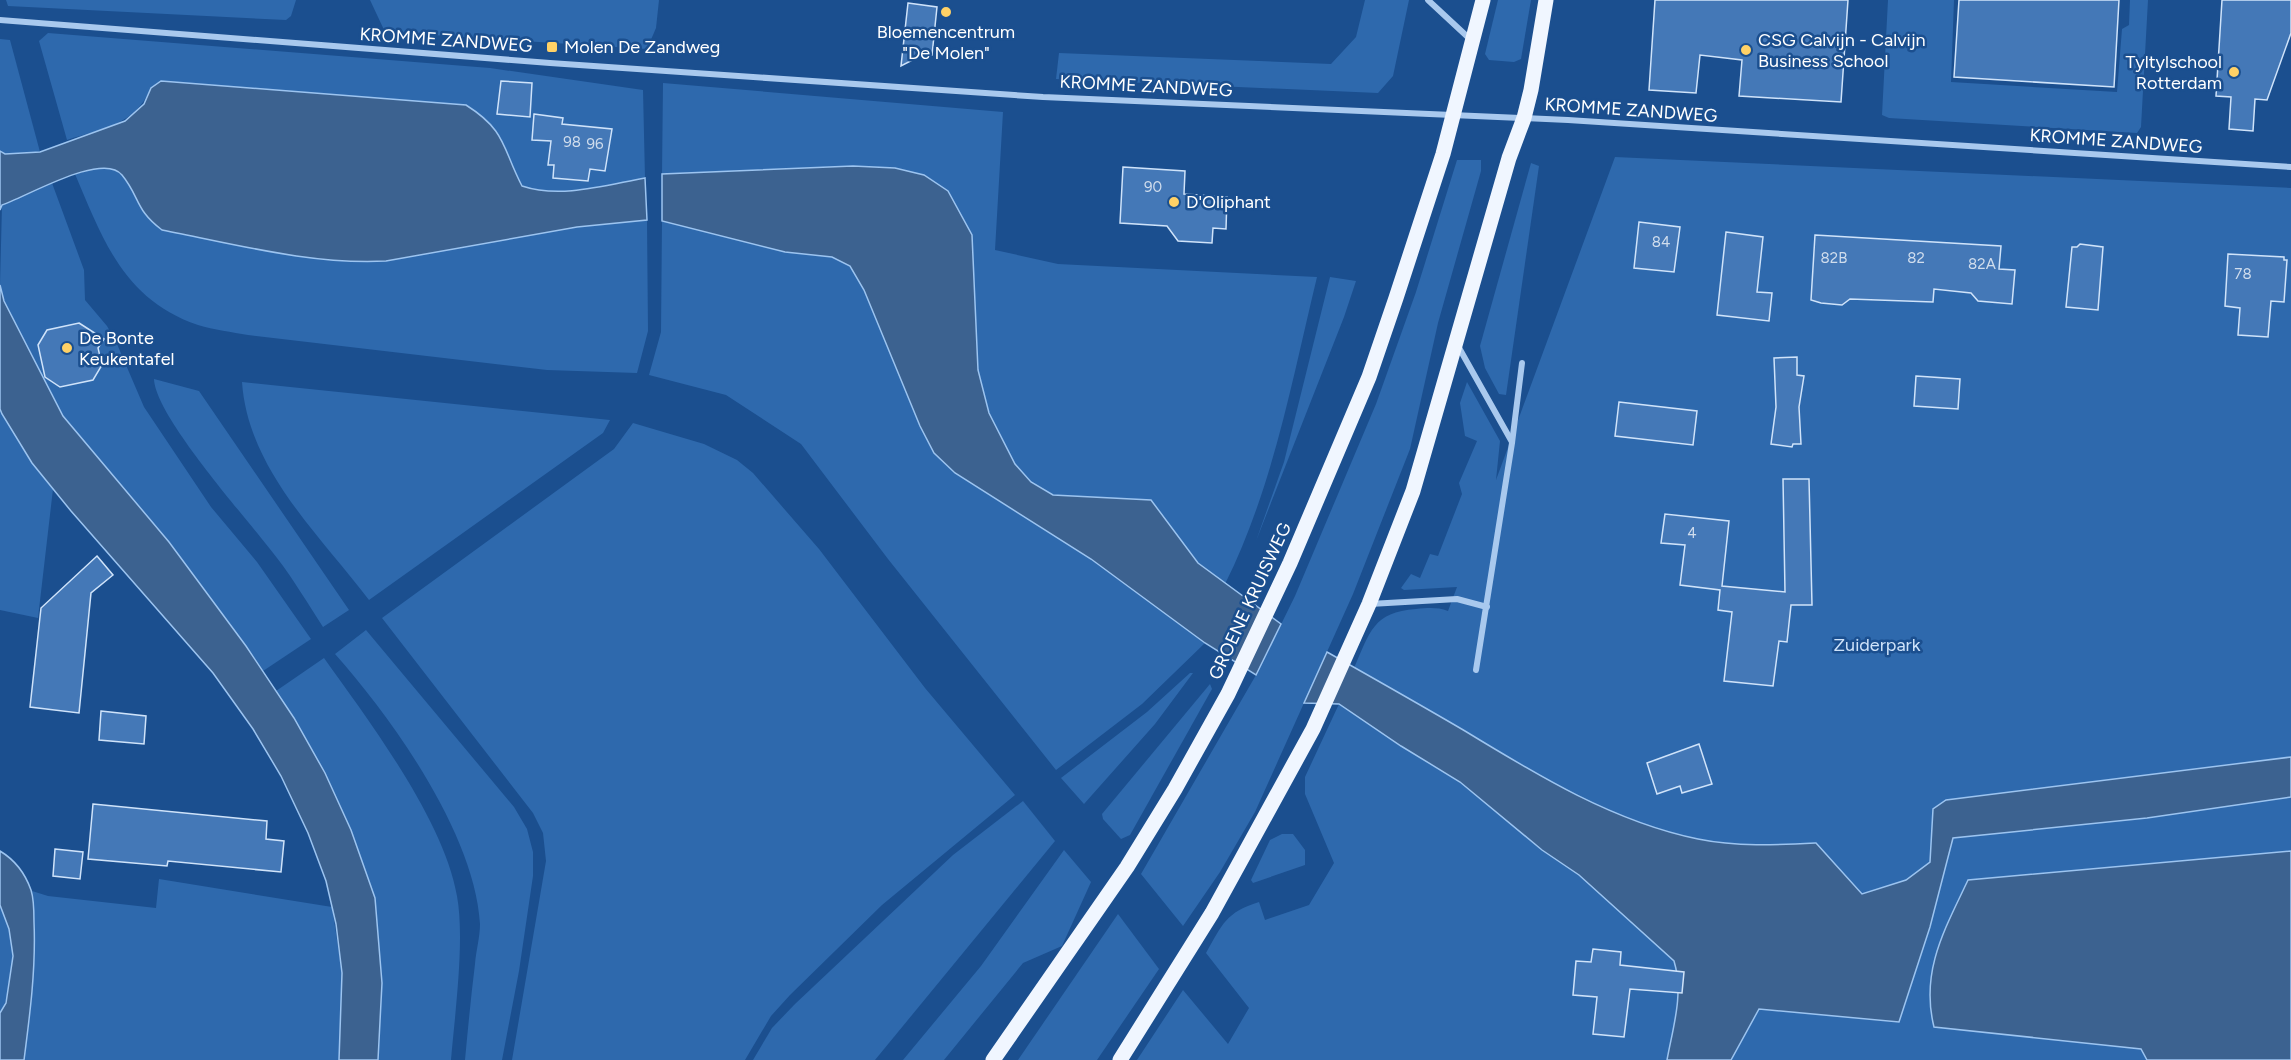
<svg xmlns="http://www.w3.org/2000/svg" width="2291" height="1060" font-family="Figtree,sans-serif">
  <style>
    .green { fill: #2e69ad }
    .water { fill: #3c6290; stroke: #9cc4f0; stroke-width: 1.5 }
    .building { fill: #4478b7; stroke: #cfe3fa; stroke-width: 1.5 }
    .lines { fill: none; stroke-linecap: round; stroke-linejoin: round }
    .minor { stroke: #a9c9ee; stroke-width: 6 }
    .primary { stroke: #f0f6ff; stroke-width: 15 }
    .poi-dot { fill: #ffd166; stroke: #1b4f8f; stroke-width: 2 }
    .labels { text-anchor: middle; dominant-baseline: central; stroke-width: 5; stroke-linejoin: round; paint-order: stroke }
    .number-label { font-size: 15px; fill: #d0dded }
    .poi-label { font-size: 18px; fill: #fff; stroke: #1b4f8f; text-anchor: start }
    .street-label { font-size: 18px; fill: #fff; stroke: #1b4f8f }
    .park-label { font-size: 18px; fill: #cfe3fa; stroke: #1b4f8f }
  </style>
  <rect width="100%" height="100%" fill="#1b4f8f"/>
  <g class="green">
    <polygon points="6,0 296,0 291,16 286,20 8,6"/>
    <polygon points="370,0 659,0 656,28 647,49 385,32"/>
    <polygon points="1365,0 1409,0 1393,76 1378,93 1056,79 1059,53 1331,64 1356,37"/>
    <polygon points="1498,0 1531,0 1521,59 1514,62 1489,60 1485,54"/>
    <polygon points="1888,0 1954,0 1951,82 2117,92 2122,29 2129,25 2130,0 2148,0 2141,127 2137,133 1889,118 1882,115"/>
    <path d="M48 33 490 68 643 90 645 178C606 185 561 199 522 186L515 171 151 88C134 126 103 128 67 140L39 41Z"/>
    <polygon points="0,39 10,40 40,152 5,154 0,151"/>
    <path d="M663 83 1003 112 995 250 1058 264 1317 277C1292 380 1273 488 1225 584L1198 563 1151 500 1053 495 1031 482 1015 464 989 413 978 370 972 235 948 191 924 175 895 168 853 166 662 174Z"/>
    <path d="M1615 157 2291 188V1060H1137L1183 990 1228 1044 1249 1008 1206 953C1222 925 1226 912 1259 902L1265 920 1309 905 1334 863 1305 794V777L1339 704 1399 745 1415 703 1354 668C1370 632 1373 612 1416 609 1428 608 1437 607 1448 611L1457 587 1404 590 1401 588 1411 574 1420 578 1430 554 1438 556 1462 494 1459 483 1477 441 1465 436 1460 403 1467 382 1500 441 1496 480Z"/>
    <polygon points="1457,160 1481,160 1481,171 1438,323 1410,449 1353,594 1255,812 1220,872 1183,926 1141,874 1256,675 1295,596 1376,404 1416,292"/>
    <polygon points="1531,163 1539,166 1506,395 1499,394 1485,368 1480,346"/>
    <path d="M107 166 117 169 123 176 162 230C235 244 311 265 386 261L577 227 647 220 648 331 637 373 547 370 248 335C232 332 214 330 198 325 124 300 103 240 75 174Z"/>
    <polygon points="52,183 84,270 85,300 107,326 117,344 144,407 211,507 257,562 311,639 263,671 169,542 63,416 4,301 0,285 2,205"/>
    <polygon points="662,221 785,252 832,257 850,266 864,290 920,426 934,453 955,473 1091,559 1205,643 1142,704 1056,770 888,559 801,444 726,395 649,375 661,332"/>
    <polygon points="1330,277 1356,281 1344,317 1256,541 1284,462"/>
    <path d="M154 379 199 391 349 610 323 627C308 604 294 580 277 558 251 523 155 417 154 379Z"/>
    <path d="M242 382 610 420 603 433 369 600C319 534 248 469 242 382Z"/>
    <polygon points="0,409 32,463 53,489 38,618 0,610"/>
    <polygon points="633,423 704,444 737,460 753,473 819,549 925,688 1015,795 882,905 790,995 771,1016 745,1060 512,1060 546,861 543,833 533,813 382,618 614,449"/>
    <path d="M366 630 514 807 527 829 533 852V876L519 971 502 1060H465C468 1028 471 996 475 964 476 951 480 937 480 924 475 835 393 719 335 654Z"/>
    <path d="M324 658C369 721 444 820 457 896 465 940 455 1013 451 1060H378L382 983 375 898 325 773 276 691Z"/>
    <polygon points="1190,673 1193,673 1155,724 1084,804 1061,778 1147,712"/>
    <polygon points="1210,684 1212,689 1130,835 1121,839 1103,819 1102,814"/>
    <polygon points="1023,801 1055,841 875,1060 753,1060 772,1028 795,1004 953,855"/>
    <polygon points="1282,834 1293,834 1305,850 1305,865 1253,883 1251,880 1270,840"/>
    <polygon points="1064,850 1091,882 1062,946 1023,963 944,1060 903,1060 981,966"/>
    <path d="M159 879 332 907 342 973 339 1060H24C32 1004 38 948 32 891L48 896 156 908Z"/>
    <path d="M0 905C19 928 15 989 0 1013Z"/>
    <polygon points="1118,914 1159,969 1097,1060 1018,1060"/>
  </g>
  <g class="water">
    <path d="M161 81 466 105C507 131 502 148 522 186 561 199 606 185 645 178L647 220 577 227 386 261C311 265 235 244 162 230 135 210 140 197 122 175 103 151 26 197 2 205L0 210V151L5 154 40 152 125 121 144 104 151 88Z"/>
    <polygon points="853,166 895,168 924,175 948,191 972,235 978,370 989,413 1015,464 1031,482 1053,495 1151,500 1198,563 1281,624 1256,675 1205,643 1091,559 955,473 934,453 920,426 864,290 850,266 832,257 785,252 662,221 662,174"/>
    <polygon points="0,285 4,301 63,416 169,542 246,646 294,718 325,773 351,830 375,898 382,983 378,1060 339,1060 342,973 336,924 326,881 308,833 281,776 253,729 213,673 71,511 32,463 2,414 0,409"/>
    <path d="M1327 652C1373 678 1419 704 1465 731 1537 775 1614 822 1698 839 1737 847 1776 845 1816 843L1862 894 1906 880 1930 862 1933 809 1946 800 2291 757V797L2147 818 1953 838 1930 927 1899 1022 1759 1009 1731 1060H1667C1673 1027 1684 994 1674 961L1579 875 1542 850 1460 782 1401 746 1339 704 1304 703Z"/>
    <path d="M0 851C15 860 25 873 31 890 34 899 34 912 34 922 36 968 30 1014 24 1060H0V1013L6 1003 13 956 9 929 0 905Z"/>
    <path d="M2291 851V1060H2147L2141 1049 1934 1027C1920 971 1945 929 1968 880Z"/>
  </g>
  <g class="building">
    <polygon points="1655,0 1848,0 1841,102 1739,96 1742,60 1700,55 1696,93 1649,90"/>
    <polygon points="1959,0 2119,0 2114,87 1954,77"/>
    <polygon points="2222,0 2291,0 2291,33 2267,100 2255,99 2253,131 2229,129 2231,97 2216,96"/>
    <polygon points="908,3 937,7 932,55 924,54 901,66"/>
    <polygon points="501,81 532,83 530,117 497,114"/>
    <polygon points="534,114 563,118 562,124 612,129 605,171 590,169 588,181 553,178 554,165 548,165 551,141 532,140"/>
    <polygon points="1123,167 1185,171 1184,194 1227,197 1226,229 1213,228 1212,243 1178,241 1167,226 1120,223"/>
    <polygon points="1639,222 1680,227 1674,272 1634,268"/>
    <polygon points="1726,232 1763,237 1757,292 1772,293 1769,321 1717,315"/>
    <polygon points="1815,235 2001,246 1999,269 2015,270 2012,304 1978,301 1971,293 1934,289 1933,302 1850,299 1842,305 1821,303 1811,300"/>
    <polygon points="2080,244 2103,247 2098,310 2066,307 2072,247 2077,247"/>
    <polygon points="2228,254 2284,257 2284,260 2287,260 2284,302 2271,301 2268,337 2238,335 2240,308 2225,306"/>
    <polygon points="79,323 104,339 98,348 102,365 93,380 60,387 45,377 38,345 47,330"/>
    <polygon points="1797,357 1797,375 1804,376 1799,407 1801,444 1793,444 1792,447 1771,444 1776,407 1774,358"/>
    <polygon points="1916,376 1960,379 1958,409 1914,406"/>
    <polygon points="1619,402 1697,411 1693,445 1615,436"/>
    <polygon points="1783,479 1809,479 1812,605 1791,605 1787,642 1779,641 1773,686 1724,681 1732,612 1718,610 1720,590 1680,585 1685,545 1661,543 1665,514 1729,521 1722,586 1785,592"/>
    <polygon points="97,556 113,575 91,593 79,713 30,707 41,608"/>
    <polygon points="101,711 146,716 144,744 99,740"/>
    <polygon points="1699,744 1712,784 1682,793 1680,786 1657,794 1647,763"/>
    <polygon points="93,804 267,821 266,839 284,841 281,872 168,861 167,866 88,859"/>
    <polygon points="55,849 83,852 80,879 53,876"/>
    <polygon points="1593,949 1621,952 1620,965 1684,972 1682,993 1630,989 1624,1037 1593,1034 1597,997 1573,995 1576,961 1591,962"/>
  </g>
  <g class="lines">
    <g class="minor">
      <polyline points="1428,0 1471,40"/>
      <polyline points="0,20 550,63 1043,97 1568,120 2291,167"/>
      <polyline points="1458,346 1512,442"/>
      <polyline points="1370,604 1457,599 1487,607"/>
      <polyline points="1476,670 1512,443 1522,363"/>
    </g>
    <g class="primary">
      <polyline points="993,1060 1127,867 1175,789 1228,694 1290,563 1369,377 1396,298 1443,154 1483,0"/>
      <polyline points="1120,1060 1212,913 1313,729 1369,604 1413,491 1509,158 1524,118 1531,90 1546,0"/>
    </g>
  </g>
  <g class="poi-dot">
    <circle cx="946" cy="12" r="6"/>
    <rect x="546" y="41" width="12" height="12" rx="3"/>
    <circle cx="1746" cy="50" r="6"/>
    <circle cx="2234" cy="72" r="6"/>
    <circle cx="1174" cy="202" r="6"/>
    <circle cx="67" cy="348" r="6"/>
  </g>
  <g class="labels">
    <g class="number-label">
      <text x="572" y="142">98</text>
      <text x="595" y="144">96</text>
      <text x="1153" y="187">90</text>
      <text x="1661" y="242">84</text>
      <text x="1834" y="258">82B</text>
      <text x="1916" y="258">82</text>
      <text x="1982" y="264">82A</text>
      <text x="2243" y="274">78</text>
      <text x="1692" y="533">4</text>
    </g>
    <g class="poi-label">
      <text x="946" y="32" text-anchor="middle">Bloemencentrum<tspan x="946" dy="21">"De Molen"</tspan></text>
      <text x="1758" y="40">CSG Calvijn - Calvijn<tspan x="1758" dy="21">Business School</tspan></text>
      <text x="564" y="47">Molen De Zandweg</text>
      <text x="2222" y="62" text-anchor="end">Tyltylschool<tspan x="2222" dy="21">Rotterdam</tspan></text>
      <text x="1186" y="202">D'Oliphant</text>
      <text x="79" y="338">De Bonte<tspan x="79" dy="21">Keukentafel</tspan></text>
    </g>
    <g class="street-label">
      <text transform="translate(446 40) rotate(4)">KROMME ZANDWEG</text>
      <text transform="translate(1146 86) rotate(3)">KROMME ZANDWEG</text>
      <text transform="translate(1631 110) rotate(4)">KROMME ZANDWEG</text>
      <text transform="translate(2116 141) rotate(4)">KROMME ZANDWEG</text>
      <text transform="translate(1250 601) rotate(-65)">GROENE KRUISWEG</text>
    </g>
    <g class="park-label">
      <text x="1877" y="645">Zuiderpark</text>
    </g>
  </g>
</svg>
